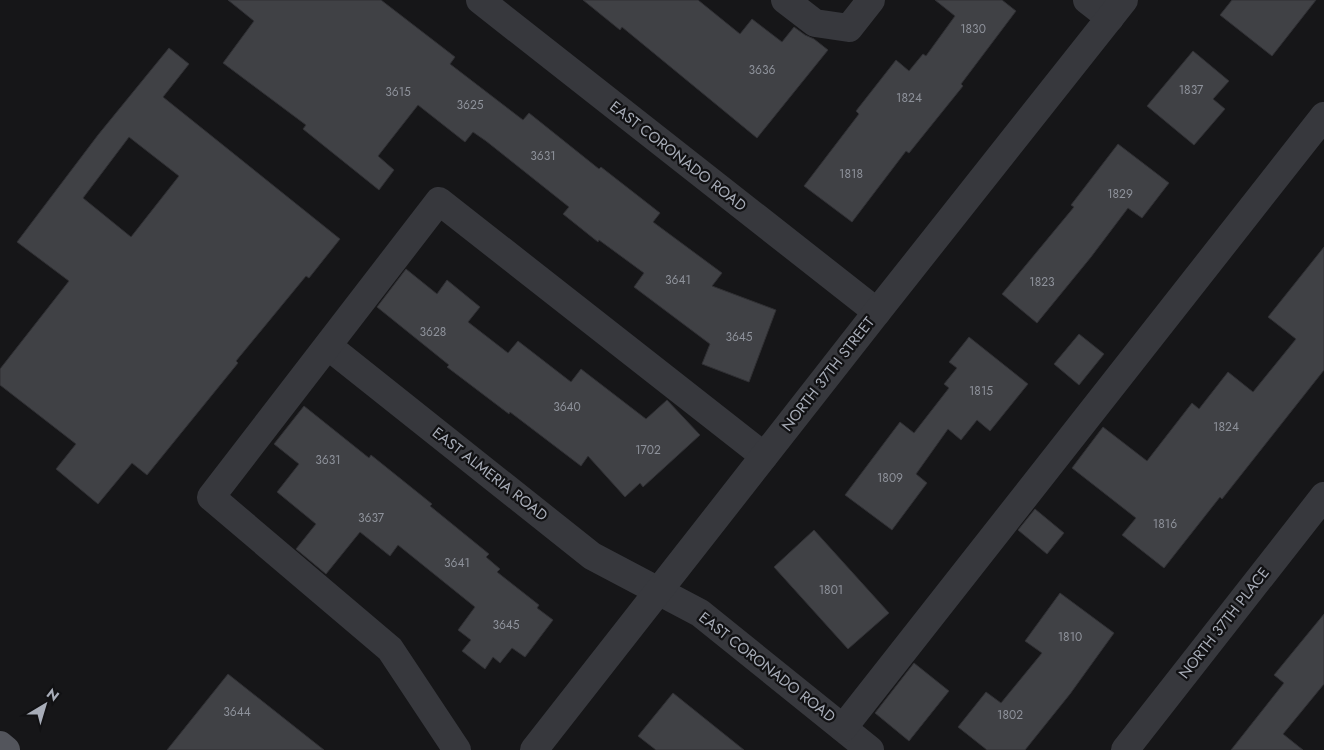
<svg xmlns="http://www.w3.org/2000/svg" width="1324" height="750" font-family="Jost,sans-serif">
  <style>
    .building { fill: #404145; stroke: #303034; fill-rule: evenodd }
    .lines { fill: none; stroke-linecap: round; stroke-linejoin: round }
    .minor { stroke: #37383d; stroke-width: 28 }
    .major { stroke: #53555c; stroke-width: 28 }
    .labels { text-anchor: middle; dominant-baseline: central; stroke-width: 4.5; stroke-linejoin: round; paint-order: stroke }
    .number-label { font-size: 12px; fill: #8e929b }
    .street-label { font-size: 15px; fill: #a8adb8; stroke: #111113 }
  </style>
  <rect width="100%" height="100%" fill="#161618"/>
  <g class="building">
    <polygon points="228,0 381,0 455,57 450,64 523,120 529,113 599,169 601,167 660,213 653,222 722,273 712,286 776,310 749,382 702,364 710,344 634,287 644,273 599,240 598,242 563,214 569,207 486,141 473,132 465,142 418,105 378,156 394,170 379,190 303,129 306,125 223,63 254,21"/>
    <polygon points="583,0 698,0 740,34 752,19 782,42 794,27 805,35 814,39 828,50 757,138 622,27 620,30"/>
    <polygon points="935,0 1002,0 1016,11 961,84 963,86 909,153 906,151 852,222 804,186 859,114 856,111 896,60 909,71 923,54 926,56 955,16"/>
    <polygon points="1232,0 1316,0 1272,56 1220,15"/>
    <path d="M169 48 189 64 163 97 340 239 309 278 306 276 236 361 238 363 147 475 132 463 98 504 56 469 76 444 0 385V369L69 281 17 242 98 135ZM129 137 179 176 131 237 83 198Z"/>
    <polygon points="1193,51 1229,81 1213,99 1225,109 1194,145 1147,106"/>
    <polygon points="1118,144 1169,183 1142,218 1128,208 1091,257 1037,323 1002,294 1074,207 1071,205"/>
    <polygon points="1324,247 1324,370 1222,499 1220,497 1164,568 1122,535 1136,518 1072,468 1103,427 1147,461 1192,403 1199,409 1228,372 1253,392 1296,339 1268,317"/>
    <polygon points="406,269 437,294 447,280 480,307 468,322 508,353 518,341 571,382 581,369 646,419 667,400 700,435 643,487 640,483 625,497 588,456 581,466 510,412 509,414 447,367 449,365 377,307"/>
    <polygon points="1079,334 1104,354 1079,385 1054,364"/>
    <polygon points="969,337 1028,384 990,431 977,420 961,440 948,429 916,474 927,483 892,530 845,495 900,422 914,433 949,388 944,384 957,368 949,362"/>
    <polygon points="304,406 369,458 371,455 432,504 430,506 489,554 486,557 500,569 497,572 539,605 537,608 553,620 525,657 512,648 500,663 493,657 485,669 462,651 471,640 458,630 475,607 398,545 390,556 360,532 326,574 296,549 316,524 277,492 299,464 274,444"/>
    <polygon points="1035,509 1064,533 1047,554 1018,530"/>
    <polygon points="814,530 889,613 848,649 774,567"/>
    <polygon points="1060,593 1114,633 1070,694 1025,750 987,750 958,727 986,692 1001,703 1042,653 1025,641"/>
    <polygon points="1324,614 1324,684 1283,734 1303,750 1231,750 1284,683 1274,675"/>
    <polygon points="914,663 949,691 909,741 875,713"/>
    <polygon points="228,674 324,750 167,750"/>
    <polygon points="673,693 744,750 656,750 638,736"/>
  </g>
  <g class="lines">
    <g class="minor">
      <polyline points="480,0 877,312"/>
      <polyline points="785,0 815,23 849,28 871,0"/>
      <polyline points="1087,0 1110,18"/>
      <polyline points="328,346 592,556 700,613 870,750"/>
      <polyline points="843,728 1324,116"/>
      <polyline points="457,750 390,649 211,497 439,201 764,456"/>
      <polyline points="534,750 877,312 1124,0"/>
      <polyline points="1125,750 1324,496"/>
    </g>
    <polyline class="major" points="0,745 6,750"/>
  </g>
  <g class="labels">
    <g class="number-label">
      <text x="973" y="29">1830</text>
      <text x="762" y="70">3636</text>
      <text x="1191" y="90">1837</text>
      <text x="398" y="92">3615</text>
      <text x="909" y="98">1824</text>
      <text x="470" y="105">3625</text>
      <text x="543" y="156">3631</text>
      <text x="851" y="174">1818</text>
      <text x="1120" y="194">1829</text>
      <text x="678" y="280">3641</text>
      <text x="1042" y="282">1823</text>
      <text x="433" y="332">3628</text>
      <text x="739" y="337">3645</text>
      <text x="981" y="391">1815</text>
      <text x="567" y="407">3640</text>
      <text x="1226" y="427">1824</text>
      <text x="648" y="450">1702</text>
      <text x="328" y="460">3631</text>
      <text x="890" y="478">1809</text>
      <text x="371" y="518">3637</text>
      <text x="1165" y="524">1816</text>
      <text x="457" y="563">3641</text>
      <text x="831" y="590">1801</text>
      <text x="506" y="625">3645</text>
      <text x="1070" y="637">1810</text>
      <text x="237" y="712">3644</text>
      <text x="1010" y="715">1802</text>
    </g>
    <g class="street-label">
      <text transform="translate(678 156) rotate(38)">EAST CORONADO ROAD</text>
      <text transform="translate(828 374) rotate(-52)">NORTH 37TH STREET</text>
      <text transform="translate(490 474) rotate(38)">EAST ALMERIA ROAD</text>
      <text transform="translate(1224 623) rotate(-52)">NORTH 37TH PLACE</text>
      <text transform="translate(767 667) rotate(38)">EAST CORONADO ROAD</text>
    </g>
  </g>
  <g transform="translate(45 705) rotate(38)" stroke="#111113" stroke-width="4" paint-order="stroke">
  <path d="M0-4L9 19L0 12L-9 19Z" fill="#a8adb8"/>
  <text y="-8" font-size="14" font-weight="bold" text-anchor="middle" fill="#a8adb8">N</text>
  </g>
</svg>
